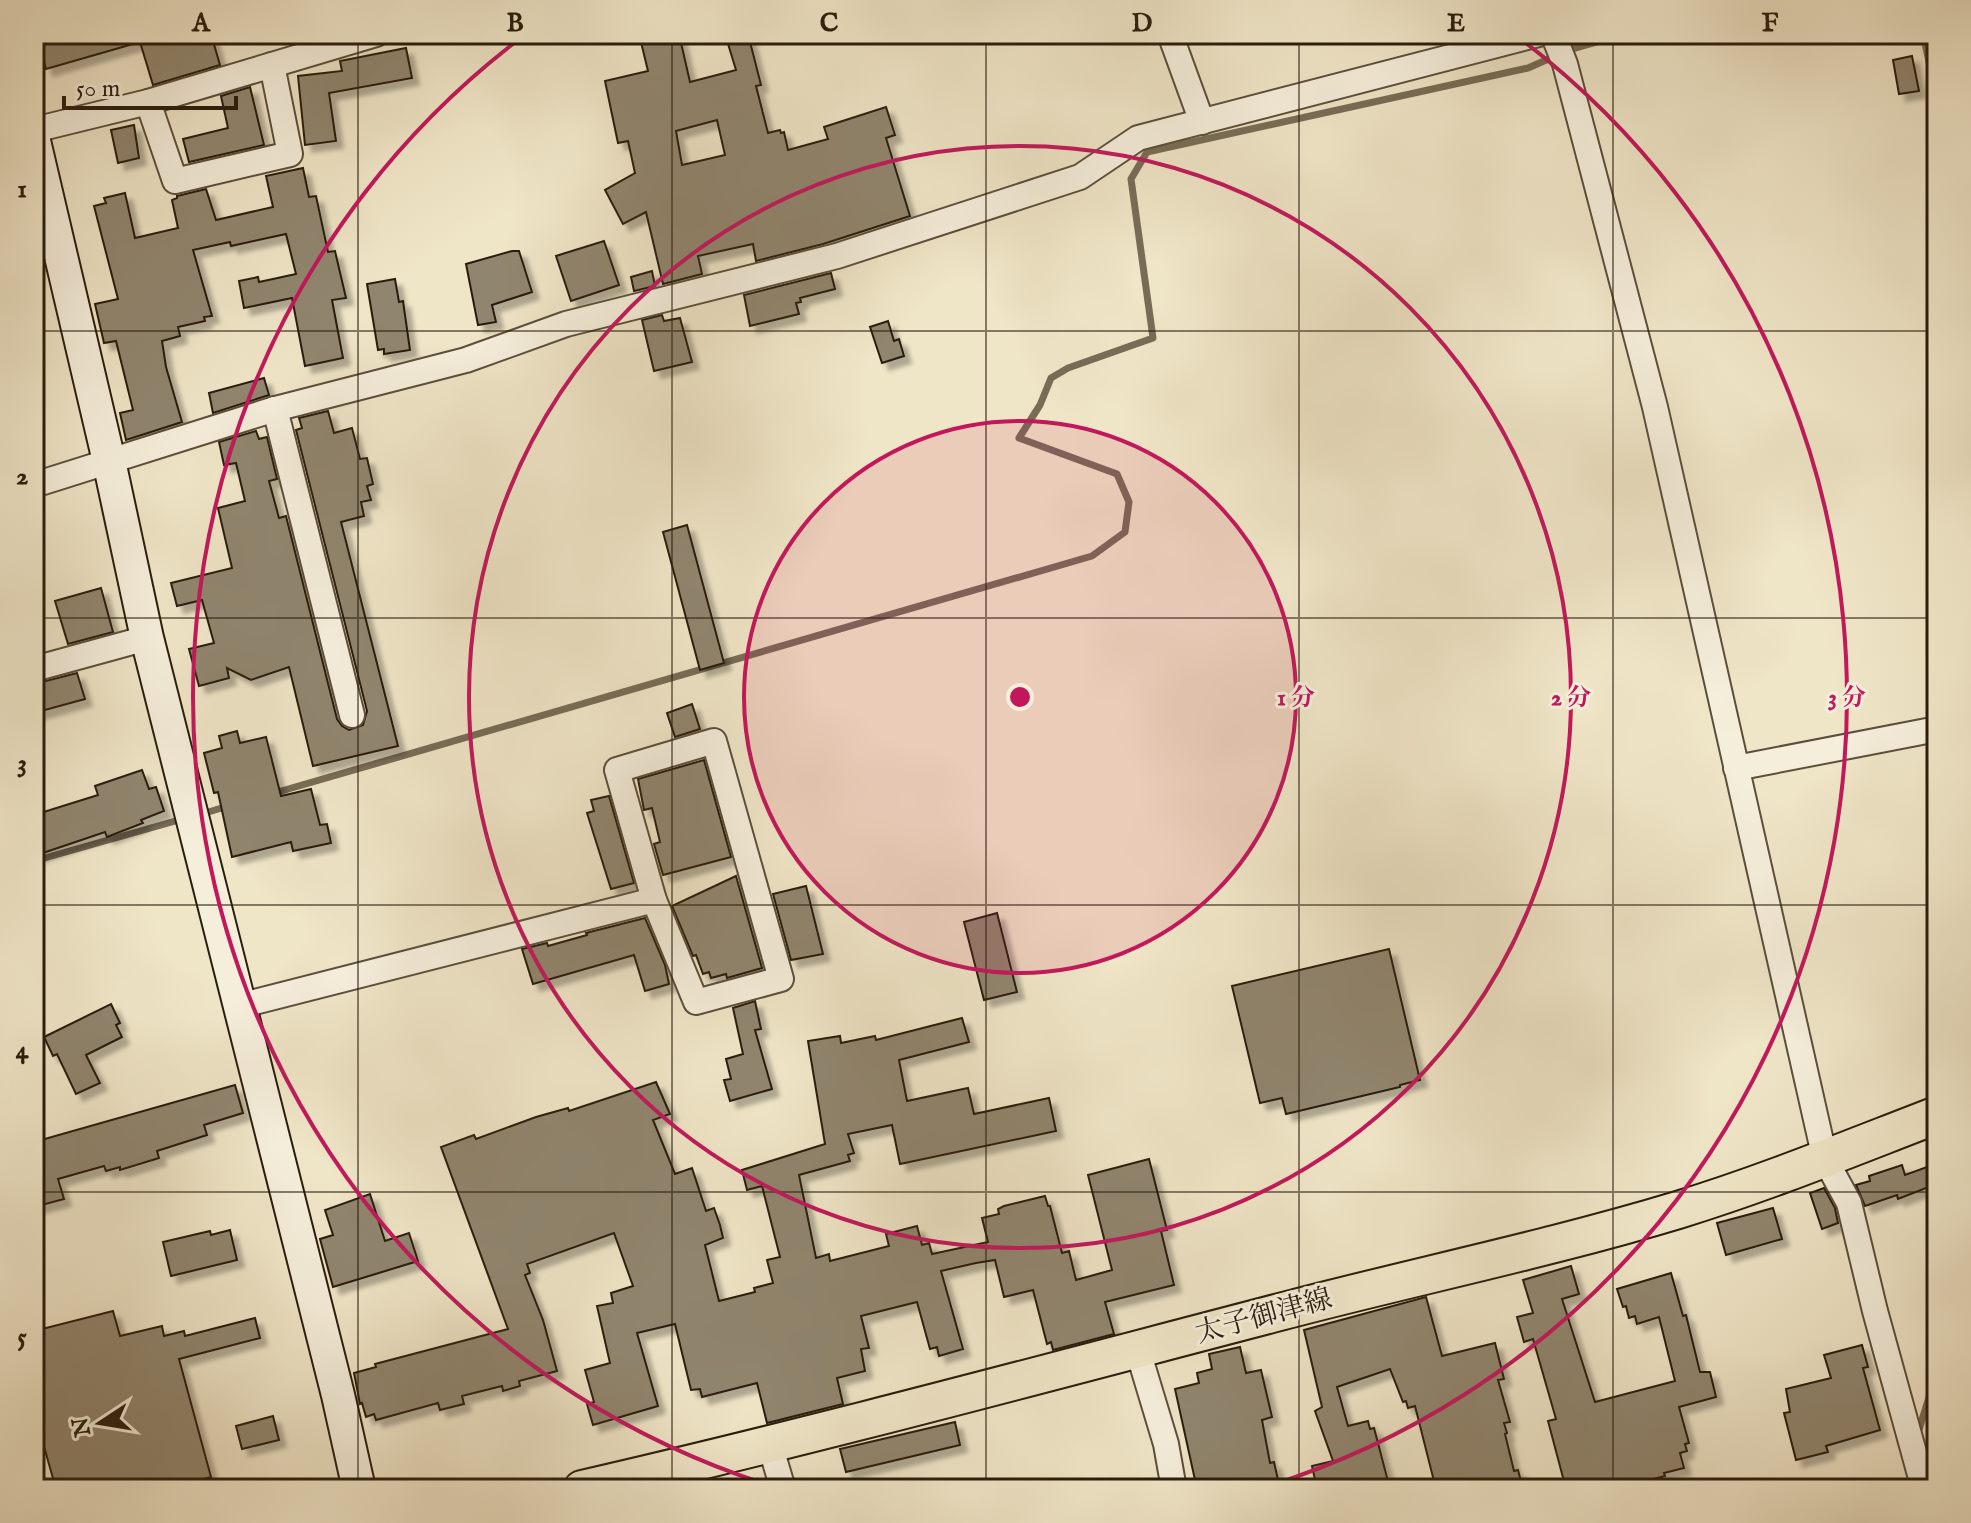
<svg xmlns="http://www.w3.org/2000/svg" width="1971" height="1523" font-family="'IM FELL English','Noto Serif JP',serif">
  <style>
    .lines { fill: none; stroke-linecap: round; stroke-linejoin: round }
    .stream { stroke: #786c57; stroke-width: 7 }
    .building { fill: #90856e; stroke: #2a1d0d; stroke-width: 2; fill-rule: evenodd; filter: url(#shadow) }
    .street-casing { stroke: #5b4f3c; stroke-width: 28 }
    .secondary-casing { stroke: #2a1d0d; stroke-width: 36 }
    .primary-casing { stroke: #2a1d0d; stroke-width: 40 }
    .street { stroke: #f5eedb; stroke-width: 24 }
    .secondary { stroke: #f5eedb; stroke-width: 32 }
    .primary { stroke: #efe5c7; stroke-width: 36 }
    .grid { fill: none; stroke: #2a1d0d; stroke-width: 2; stroke-opacity: 0.55 }
    .ring { fill: none; stroke: #c2185b; stroke-width: 4 }
    .labels { text-anchor: middle; dominant-baseline: central; stroke-width: 6; stroke-linejoin: round; paint-order: stroke }
    .street-label { font-size: 28px; fill: #2a1d0d; stroke: #f5eedb }
    .centre { fill: #c2185b; stroke: #f5eedb; stroke-width: 4 }
    .ring-label { font-size: 24px; text-anchor: middle; font-weight: bold; fill: #c2185b; stroke: #f5eedb; stroke-width: 6; stroke-linejoin: round; paint-order: stroke }
    .neatline { fill: none; stroke: #2a1d0d; stroke-width: 3 }
    .grid-label { font-size: 26px; text-anchor: middle; font-weight: bold; fill: #2a1d0d }
  </style>
  <defs>
    <filter id="shadow"><feDropShadow dx="7" dy="7" stdDeviation="2" flood-color="#0004"/></filter>
  </defs>
  <rect width="100%" height="100%" fill="#efe5c7"/>
  <filter id="stains"><feTurbulence type="fractalNoise" baseFrequency=".0025" numOctaves="4"/><feColorMatrix values="0 0 0 0 .2 0 0 0 0 .09 0 0 0 0 .02 0 0 0 .5 -.17"/></filter>
  <radialGradient id="worn" r=".72"><stop offset=".6" stop-color="#630" stop-opacity="0"/><stop offset="1" stop-color="#630" stop-opacity=".3"/></radialGradient>
  <g class="lines">
    <g class="stream">
      <polyline points="1923,34 1937,99"/>
      <polyline points="271,794 1092,556 1125,532 1129,502 1117,474 1019,438 1040,405 1051,378 1068,368 1153,338 1131,179 1147,152 1528,68 1569,50 1625,34"/>
      <polyline points="202,814 228,806"/>
      <polyline points="34,861 186,818"/>
      <polyline points="1918,1433 1937,1371"/>
      <polyline points="1927,1456 1937,1484"/>
    </g>
  </g>
  <g class="building">
    <polygon points="63,34 211,34 220,65 153,85 140,42 46,69 38,41"/>
    <path d="M644 34H679L690 82 736 70 725 34H748L761 85 756 86 768 133 780 130 781 133 784 132 788 150 828 139 824 127 886 107 895 135 886 138 910 216 823 244 756 261 753 244 698 256 702 274 663 284 646 212 623 224 605 190 635 173 628 141 618 143 605 81 648 71 641 42 646 41ZM717 120 725 155 682 165 676 131Z"/>
    <polygon points="406,48 412,78 329,93 336,141 305,145 298,76 342,71 340,61"/>
    <polygon points="1912,56 1919,91 1899,94 1893,60"/>
    <polygon points="250,87 264,145 189,162 183,139 228,128 221,96"/>
    <polygon points="134,125 139,158 118,163 111,130"/>
    <polygon points="303,168 309,197 316,196 328,252 335,251 346,298 332,300 343,358 305,366 292,298 244,308 239,281 258,277 259,282 296,274 286,234 231,246 230,242 193,250 212,316 204,317 205,321 178,327 180,336 162,341 166,367 182,422 126,440 120,413 133,410 116,341 104,343 95,304 118,299 94,206 106,203 104,198 125,193 135,238 178,228 172,200 177,198 177,196 206,189 216,220 273,207 266,176"/>
    <polygon points="604,241 619,285 571,301 556,256"/>
    <polygon points="512,251 519,251 532,292 492,305 496,322 478,325 466,264"/>
    <polygon points="652,271 655,286 634,291 631,277"/>
    <polygon points="831,273 835,289 800,298 801,302 796,303 799,314 750,326 744,295"/>
    <polygon points="395,279 399,302 403,301 410,350 384,354 384,349 378,350 367,284"/>
    <polygon points="662,315 664,321 680,318 692,362 654,371 642,320"/>
    <polygon points="888,321 894,341 899,339 904,356 882,363 870,327"/>
    <polygon points="264,378 269,395 213,413 209,393"/>
    <polygon points="328,411 334,433 352,428 360,459 367,458 373,484 367,486 371,500 361,502 364,516 341,522 398,746 313,766 289,667 251,680 227,668 229,678 199,686 189,649 214,643 202,600 177,606 171,583 232,568 218,508 245,501 236,463 224,465 219,442 256,431 259,439 267,437 277,479 269,481 279,518 286,516 337,719 342,726 349,730 363,725 367,711 296,430 302,428 299,418"/>
    <polygon points="687,525 724,663 700,670 663,532"/>
    <polygon points="101,588 113,632 68,644 55,601"/>
    <polygon points="77,673 85,699 34,713 34,684"/>
    <polygon points="692,704 700,729 675,737 667,713"/>
    <polygon points="237,731 240,743 266,737 281,796 311,789 320,825 327,824 331,843 293,851 291,842 232,857 218,792 214,793 204,753 222,748 219,736"/>
    <polygon points="704,760 731,857 663,875 654,844 660,842 652,808 644,810 638,779"/>
    <polygon points="142,770 149,789 156,787 164,811 141,820 143,823 107,837 105,832 34,856 34,815 98,795 95,786"/>
    <polygon points="609,796 634,883 611,889 587,813 594,811 591,800"/>
    <polygon points="736,876 762,968 727,978 726,974 711,978 709,972 703,974 696,955 693,956 672,906"/>
    <polygon points="806,886 823,954 791,960 773,894"/>
    <polygon points="997,913 1017,992 984,1000 964,922"/>
    <polygon points="645,918 665,965 669,984 645,991 634,955 533,984 522,949 547,943 548,946 587,935 586,933"/>
    <polygon points="1389,949 1420,1080 1400,1085 1400,1087 1286,1114 1282,1098 1260,1103 1232,986"/>
    <polygon points="755,1001 761,1029 755,1030 772,1089 730,1101 724,1080 731,1079 726,1059 743,1054 733,1008"/>
    <polygon points="111,1004 120,1023 116,1025 122,1037 86,1055 100,1083 76,1094 57,1054 53,1056 44,1037"/>
    <polygon points="962,1018 969,1042 899,1060 907,1101 968,1088 974,1114 1049,1098 1056,1131 900,1164 892,1125 848,1134 854,1153 848,1155 850,1161 799,1175 816,1258 829,1254 830,1261 889,1246 886,1234 917,1226 922,1245 929,1243 932,1254 988,1242 982,1218 999,1214 998,1209 1004,1206 1045,1196 1048,1206 1050,1206 1062,1253 1069,1251 1076,1280 1112,1270 1088,1175 1149,1159 1167,1230 1161,1231 1174,1285 1105,1302 1114,1334 1053,1350 1051,1342 1047,1344 1033,1290 1004,1297 995,1260 976,1263 941,1271 963,1349 939,1356 937,1347 930,1349 917,1302 861,1316 869,1348 861,1349 865,1371 837,1378 843,1404 767,1423 757,1383 702,1397 700,1389 691,1390 675,1324 637,1333 658,1406 593,1425 587,1404 594,1402 585,1370 610,1363 597,1306 613,1303 611,1293 633,1286 614,1233 527,1264 530,1273 525,1275 543,1320 557,1371 519,1381 520,1386 503,1391 502,1386 462,1396 464,1404 440,1410 438,1403 376,1420 374,1414 366,1417 362,1403 360,1404 354,1373 376,1367 375,1364 508,1329 441,1147 474,1135 476,1139 536,1117 568,1108 569,1111 656,1082 670,1114 653,1120 675,1174 692,1168 706,1211 714,1208 720,1225 723,1238 705,1245 719,1301 755,1292 754,1288 773,1283 767,1260 780,1257 762,1186 747,1190 742,1170 825,1144 808,1041 840,1036 841,1043 875,1036 876,1040"/>
    <polygon points="235,1085 243,1113 204,1125 207,1135 157,1151 159,1158 120,1170 120,1167 106,1171 104,1166 58,1179 64,1199 34,1207 34,1142"/>
    <polygon points="1902,1165 1905,1175 1927,1167 1934,1185 1898,1199 1897,1195 1865,1206 1856,1185 1870,1181 1869,1176"/>
    <polygon points="1824,1188 1835,1208 1838,1223 1822,1229 1810,1193"/>
    <polygon points="370,1194 385,1241 409,1233 418,1261 333,1287 320,1239 333,1235 325,1210"/>
    <polygon points="1773,1208 1782,1239 1726,1255 1717,1223"/>
    <polygon points="230,1230 237,1260 171,1276 163,1242 210,1231 211,1235"/>
    <polygon points="1571,1266 1579,1294 1562,1299 1595,1402 1675,1381 1659,1317 1637,1324 1635,1316 1629,1318 1626,1306 1623,1307 1617,1289 1671,1273 1683,1316 1686,1315 1700,1372 1710,1372 1716,1397 1679,1407 1689,1443 1685,1444 1687,1451 1680,1453 1684,1468 1664,1473 1665,1476 1615,1489 1566,1489 1548,1421 1556,1419 1533,1339 1524,1342 1517,1317 1533,1313 1523,1280"/>
    <polygon points="1426,1297 1442,1356 1495,1343 1504,1379 1498,1380 1510,1422 1504,1423 1507,1433 1505,1434 1514,1471 1518,1470 1523,1489 1468,1489 1468,1483 1436,1489 1415,1406 1408,1408 1406,1401 1403,1402 1390,1369 1337,1387 1348,1426 1368,1421 1370,1429 1374,1428 1390,1489 1317,1489 1312,1466 1333,1461 1315,1411 1322,1407 1304,1330"/>
    <polygon points="113,1311 120,1336 162,1326 164,1336 184,1331 185,1336 255,1318 260,1338 179,1359 211,1477 167,1489 56,1489 34,1411 34,1331"/>
    <polygon points="1862,1345 1868,1367 1863,1368 1880,1430 1826,1446 1828,1452 1796,1460 1784,1413 1790,1412 1786,1389 1831,1378 1824,1355"/>
    <polygon points="1240,1347 1246,1373 1261,1370 1272,1417 1262,1420 1270,1463 1274,1462 1280,1489 1197,1489 1175,1389 1199,1383 1197,1373 1212,1369 1209,1354"/>
    <polygon points="273,1416 279,1440 242,1449 236,1426"/>
    <polygon points="955,1422 960,1445 846,1472 840,1449"/>
  </g>
  <g class="lines">
    <g class="street-casing">
      <g id="street">
        <polyline points="1170,34 1202,122"/>
        <polyline points="1553,34 1565,64 1655,407 1825,1159 1849,1203 1875,1311 1924,1489"/>
        <polyline points="148,102 175,181 290,154 272,65"/>
        <polyline points="34,130 148,102 376,34"/>
        <polyline points="275,409 352,715"/>
        <polyline points="34,485 275,409 466,360 566,324 837,256 1080,177 1138,138 1539,34"/>
        <polyline points="34,669 147,638"/>
        <polygon points="714,741 781,979 696,1002 654,900 617,770"/>
        <polyline points="1736,768 1937,729"/>
        <polyline points="239,1006 654,900"/>
        <polyline points="1138,1351 1166,1444 1174,1489"/>
        <polyline points="770,1445 783,1489"/>
      </g>
    </g>
    <g class="secondary-casing">
      <polyline id="secondary" points="34,141 109,461 147,638 338,1395 359,1489"/>
    </g>
    <g class="primary-casing">
      <path id="primary" d="M582 1489C821 1434 1057 1370 1295 1308 1422 1275 1552 1248 1678 1210 1766 1183 1851 1148 1937 1115"/>
    </g>
    <use href="#street" class="street"/>
    <use href="#secondary" class="secondary"/>
    <use href="#primary" class="primary"/>
  </g>
  <path class="grid" d="M358 34V1489M672 34V1489M986 34V1489M1299 34V1489M1613 34V1489M34 331H1937M34 618H1937M34 905H1937M34 1192H1937"/>
  <circle cx="1020" cy="697" r="276" fill="#c2185b" fill-opacity=".12"/>
  <g class="ring">
    <circle cx="1020" cy="697" r="276"/>
    <circle cx="1020" cy="697" r="551"/>
    <path d="M778 1488A827 827 0 0 1 522 37M1518 37A827 827 0 0 1 1262 1488"/>
  </g>
  <g class="labels">
    <g class="street-label">
      <text transform="translate(1264 1317) rotate(-15)">太子御津線</text>
    </g>
  </g>
  <circle cx="1020" cy="697" r="12" class="centre"/>
  <g class="ring-label">
    <text x="1296" y="705">1 分</text>
    <text x="1571" y="705">2 分</text>
    <text x="1847" y="705">3 分</text>
  </g>
  <rect width="1971" height="1523" fill="none" stroke="#efe5c7" stroke-width="88"/>
  <g transform="translate(100 1423) rotate(258)" stroke="#f5eedb" stroke-width="6" paint-order="stroke">
  <path d="M0-6L14 30L0 20L-14 30Z" fill="#2a1d0d"/>
  <text y="-12" font-size="22" font-weight="bold" text-anchor="middle" fill="#2a1d0d">N</text>
  </g>
  <path d="M64 96v12h172v-12" fill="none" stroke="#2a1d0d" stroke-width="4"/>
  <text x="76" y="96" font-size="24" fill="#2a1d0d" stroke="#f5eedb" stroke-width="6" paint-order="stroke">50 m</text>
  <rect x="44" y="44" width="1883" height="1435" class="neatline"/>
  <g class="grid-label">
    <text x="201" y="31">A</text>
    <text x="515" y="31">B</text>
    <text x="829" y="31">C</text>
    <text x="1142" y="31">D</text>
    <text x="1456" y="31">E</text>
    <text x="1770" y="31">F</text>
    <text x="22" y="197">1</text>
    <text x="22" y="484">2</text>
    <text x="22" y="771">3</text>
    <text x="22" y="1058">4</text>
    <text x="22" y="1345">5</text>
  </g>
  <rect width="100%" height="100%" filter="url(#stains)"/>
  <rect width="100%" height="100%" fill="url(#worn)"/>
</svg>
